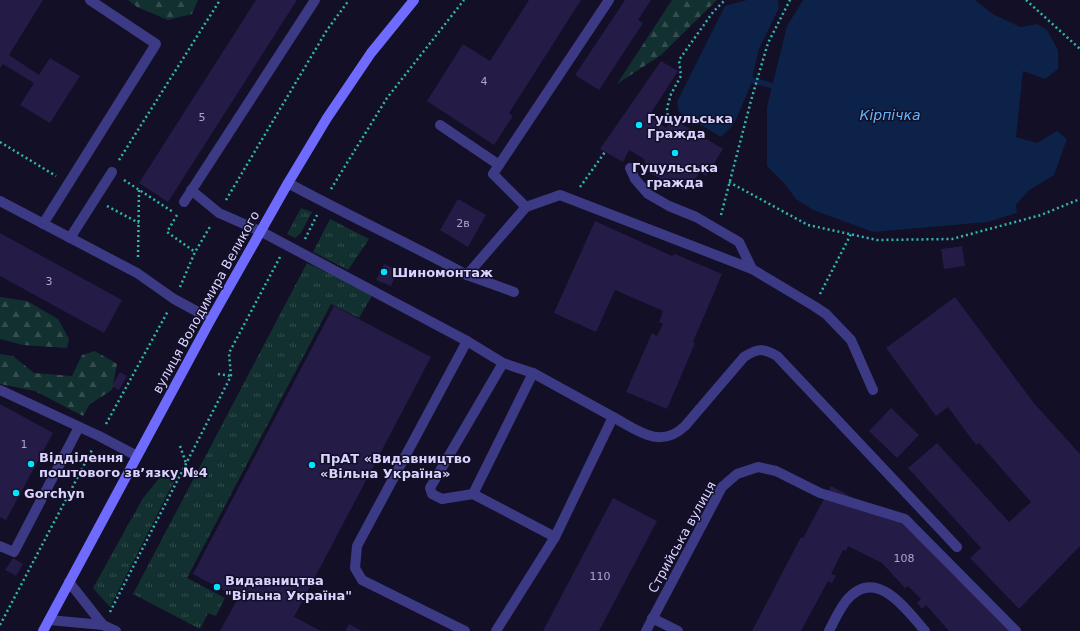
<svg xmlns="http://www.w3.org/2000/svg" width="1080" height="631" font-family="'DejaVu Sans',sans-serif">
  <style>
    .grass { fill: url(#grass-tufts) }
    .forest { fill: url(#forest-firs) }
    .water { fill: #0c2248 }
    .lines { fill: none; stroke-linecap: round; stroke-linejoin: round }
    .stream { stroke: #0c2248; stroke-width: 5.5 }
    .building { fill: #241b47 }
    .path { stroke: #2fb8b0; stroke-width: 2.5; stroke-dasharray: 2 3; stroke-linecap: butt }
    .lane { stroke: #3d3a85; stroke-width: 10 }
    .secondary { stroke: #6f6bff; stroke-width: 10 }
    .poi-dot { fill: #00e5ff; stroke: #130f26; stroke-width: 1.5 }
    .labels { text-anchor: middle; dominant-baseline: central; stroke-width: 3; stroke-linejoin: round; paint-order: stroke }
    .number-label { font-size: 11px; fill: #aca6d1 }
    .poi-label { font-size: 13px; font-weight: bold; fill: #d9d4ff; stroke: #130f26; text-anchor: start }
    .street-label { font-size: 13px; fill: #d9d4ff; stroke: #130f26 }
    .water-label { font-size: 14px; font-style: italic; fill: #62b6ff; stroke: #130f26 }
  </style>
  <defs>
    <pattern id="grass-tufts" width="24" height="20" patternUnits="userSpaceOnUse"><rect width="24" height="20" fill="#12302f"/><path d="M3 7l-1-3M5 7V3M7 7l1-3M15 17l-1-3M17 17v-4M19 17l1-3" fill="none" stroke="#344d4e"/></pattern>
    <pattern id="forest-firs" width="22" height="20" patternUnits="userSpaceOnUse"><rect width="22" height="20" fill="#12302f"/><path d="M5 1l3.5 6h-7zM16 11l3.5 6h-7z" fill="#344d4e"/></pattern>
  </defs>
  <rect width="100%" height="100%" fill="#130f26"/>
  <g class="grass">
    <polygon points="301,208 312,212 301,233 295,238 287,234"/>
    <polygon points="330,219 369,239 348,270 313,252"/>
    <polygon points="307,263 373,294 359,318 331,304 187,578 225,598 216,616 208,613 200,629 133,594"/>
    <polygon points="178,474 110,607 93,588 143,498 161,476"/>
  </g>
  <g class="forest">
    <polygon points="128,0 198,0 192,14 168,20 137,7"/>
    <polygon points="672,0 717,0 661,55 617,84"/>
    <polygon points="0,297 27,301 58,319 69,339 67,348 23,345 0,339"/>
    <polygon points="95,351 117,364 112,390 90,404 83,416 35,391 0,384 0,354 13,356 34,373 72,376 82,355"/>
  </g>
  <g class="water">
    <polygon points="747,0 778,0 779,8 759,49 750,87 734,124 721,137 680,113 678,109 677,102 725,6"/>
    <polygon points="803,0 975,0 993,14 1020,27 1037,24 1047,30 1058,50 1058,69 1045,79 1023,71 1016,137 1037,143 1057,131 1067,139 1054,175 1028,191 1016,205 1017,213 988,222 873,232 813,210 796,199 784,183 767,166 767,107 787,26"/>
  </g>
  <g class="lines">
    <polyline class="stream" points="752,80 773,86"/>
  </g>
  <g class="building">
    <polygon points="0,0 43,0 9,55 39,75 50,58 80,76 50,123 20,105 34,83 3,64 0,68"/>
    <polygon points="256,0 297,0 168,202 139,183"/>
    <polygon points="529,0 581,0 509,113 513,116 494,145 427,101 463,44 490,61"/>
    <polygon points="625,0 651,0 638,20 643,23 599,90 575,75"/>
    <polygon points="661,61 678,71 649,116 666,128 670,122 677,121 723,149 706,176 700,172 686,191 647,172 644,159 629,150 623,162 600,149"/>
    <polygon points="458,199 486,215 468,247 440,230"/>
    <polygon points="595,221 672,256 675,254 722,274 693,342 695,343 667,409 626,392 652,333 657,336 663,324 659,322 663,311 615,290 596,332 554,313"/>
    <polygon points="0,233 122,300 104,333 0,276"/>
    <polygon points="962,246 965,266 944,269 941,249"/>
    <polygon points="384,264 398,270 391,286 376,280"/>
    <polygon points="955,297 1033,402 1080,454 1080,546 1019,609 970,558 981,548 908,468 937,443 1009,522 1031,502 979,443 976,445 948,407 936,416 886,348"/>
    <polygon points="334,306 431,357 294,617 321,631 220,631 238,598 193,574"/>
    <polygon points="120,372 127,376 119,390 112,386"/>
    <polygon points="0,404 53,433 6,520 0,517"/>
    <polygon points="891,408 919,435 897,458 869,431"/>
    <polygon points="831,486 911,528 942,556 1009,631 949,631 926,605 922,609 917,603 921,599 908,586 905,588 882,563 848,546 846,551 843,550 831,574 836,576 832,583 828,581 801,631 752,631 801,537 803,538"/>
    <polygon points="613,498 657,521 599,631 543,631"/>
    <polygon points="13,558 23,564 16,576 5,570"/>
    <polygon points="349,624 362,631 345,631"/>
  </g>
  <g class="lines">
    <g class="path">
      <polyline points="1026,0 1080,49"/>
      <polyline points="668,120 667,108 671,94 681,76 679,60 713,12 725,0"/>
      <polyline points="0,142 56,176"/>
      <polyline points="119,160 220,0"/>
      <polyline points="124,180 173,212"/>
      <polyline points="729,182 808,225 877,240 952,239 1041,215 1080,199"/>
      <polyline points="580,187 605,152"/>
      <polyline points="331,189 387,98 464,0"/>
      <polyline points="226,200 327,30 349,0"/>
      <polyline points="107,206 139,223"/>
      <polyline points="177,215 167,232 195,252"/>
      <polyline points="721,215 752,97 768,43 790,0"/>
      <polyline points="305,239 317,215"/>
      <polyline points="138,257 139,190"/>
      <polyline points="180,287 195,252 211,225"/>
      <polyline points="820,294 851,234"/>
      <polyline points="218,374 231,376"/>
      <polyline points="106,424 168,311"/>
      <polyline points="180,446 186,463"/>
      <polyline points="110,612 231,376 229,353 280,257"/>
      <polyline points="0,625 93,448"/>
    </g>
    <g class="lane">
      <polyline points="440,125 499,165"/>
      <polyline points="630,168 635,179 648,194 669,206 696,217 739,242 752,269"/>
      <path d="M288 183C347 215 408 243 467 275L526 207 560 195 752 269 814 306 826 314 851 340 873 390"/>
      <polyline points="191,190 219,213 260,231 467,341 503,363 533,373 613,417 555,537 473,494 442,499 432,494 430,488 503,363"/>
      <polyline points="0,201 137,273 174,299 211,319"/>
      <polyline points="184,202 315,0"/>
      <polyline points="526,207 493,174 609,0"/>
      <polyline points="43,224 156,44 90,0"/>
      <polyline points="70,238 112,172"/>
      <polyline points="467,275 514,292"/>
      <polyline points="0,390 99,436 137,456"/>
      <path d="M613 417C637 430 660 450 685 426L744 357C758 348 763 348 777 356L957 547"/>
      <polyline points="473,494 533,373"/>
      <polyline points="0,546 14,552 79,427"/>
      <polyline points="69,582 103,625"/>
      <polyline points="652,618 678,631"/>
      <polyline points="49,620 103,625 116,631"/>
      <polyline points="465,631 362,580 355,568 357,546 467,341"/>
      <polyline points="496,631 555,537"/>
      <polyline points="646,631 722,487 737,474 758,467 776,471 820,493 905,519 1016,631"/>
      <path d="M829 631C834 621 839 610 846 601 875 565 906 609 925 631"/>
    </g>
    <polyline class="secondary" points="43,631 211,319 288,183 327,118 371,53 414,0"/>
  </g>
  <g class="poi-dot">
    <circle cx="639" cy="125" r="4"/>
    <circle cx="675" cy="153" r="4"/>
    <circle cx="384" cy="272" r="4"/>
    <circle cx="31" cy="464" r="4"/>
    <circle cx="312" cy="465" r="4"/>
    <circle cx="16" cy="493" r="4"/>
    <circle cx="217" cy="587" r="4"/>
  </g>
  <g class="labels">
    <g class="number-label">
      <text x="484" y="81">4</text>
      <text x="202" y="117">5</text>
      <text x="463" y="223">2в</text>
      <text x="49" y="281">3</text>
      <text x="24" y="444">1</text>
      <text x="904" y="558">108</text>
      <text x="600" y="576">110</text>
    </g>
    <g class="poi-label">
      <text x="647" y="118">Гуцульська<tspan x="647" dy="15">Гражда</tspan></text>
      <text x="675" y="167" text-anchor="middle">Гуцульська<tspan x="675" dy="15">гражда</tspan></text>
      <text x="392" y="272">Шиномонтаж</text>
      <text x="39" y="457">Відділення<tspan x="39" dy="15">поштового зв’язку №4</tspan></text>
      <text x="320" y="458">ПрАТ «Видавництво<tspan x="320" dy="15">«Вільна Україна»</tspan></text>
      <text x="24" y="493">Gorchyn</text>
      <text x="225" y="580">Видавництва<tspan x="225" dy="15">"Вільна Україна"</tspan></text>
    </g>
    <g class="street-label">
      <text transform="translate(206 302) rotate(-61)">вулиця Володимира Великого</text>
      <text transform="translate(682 537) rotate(-61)">Стрийська вулиця</text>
    </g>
    <g class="water-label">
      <text x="890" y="115">Кірпічка</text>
    </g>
  </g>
</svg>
